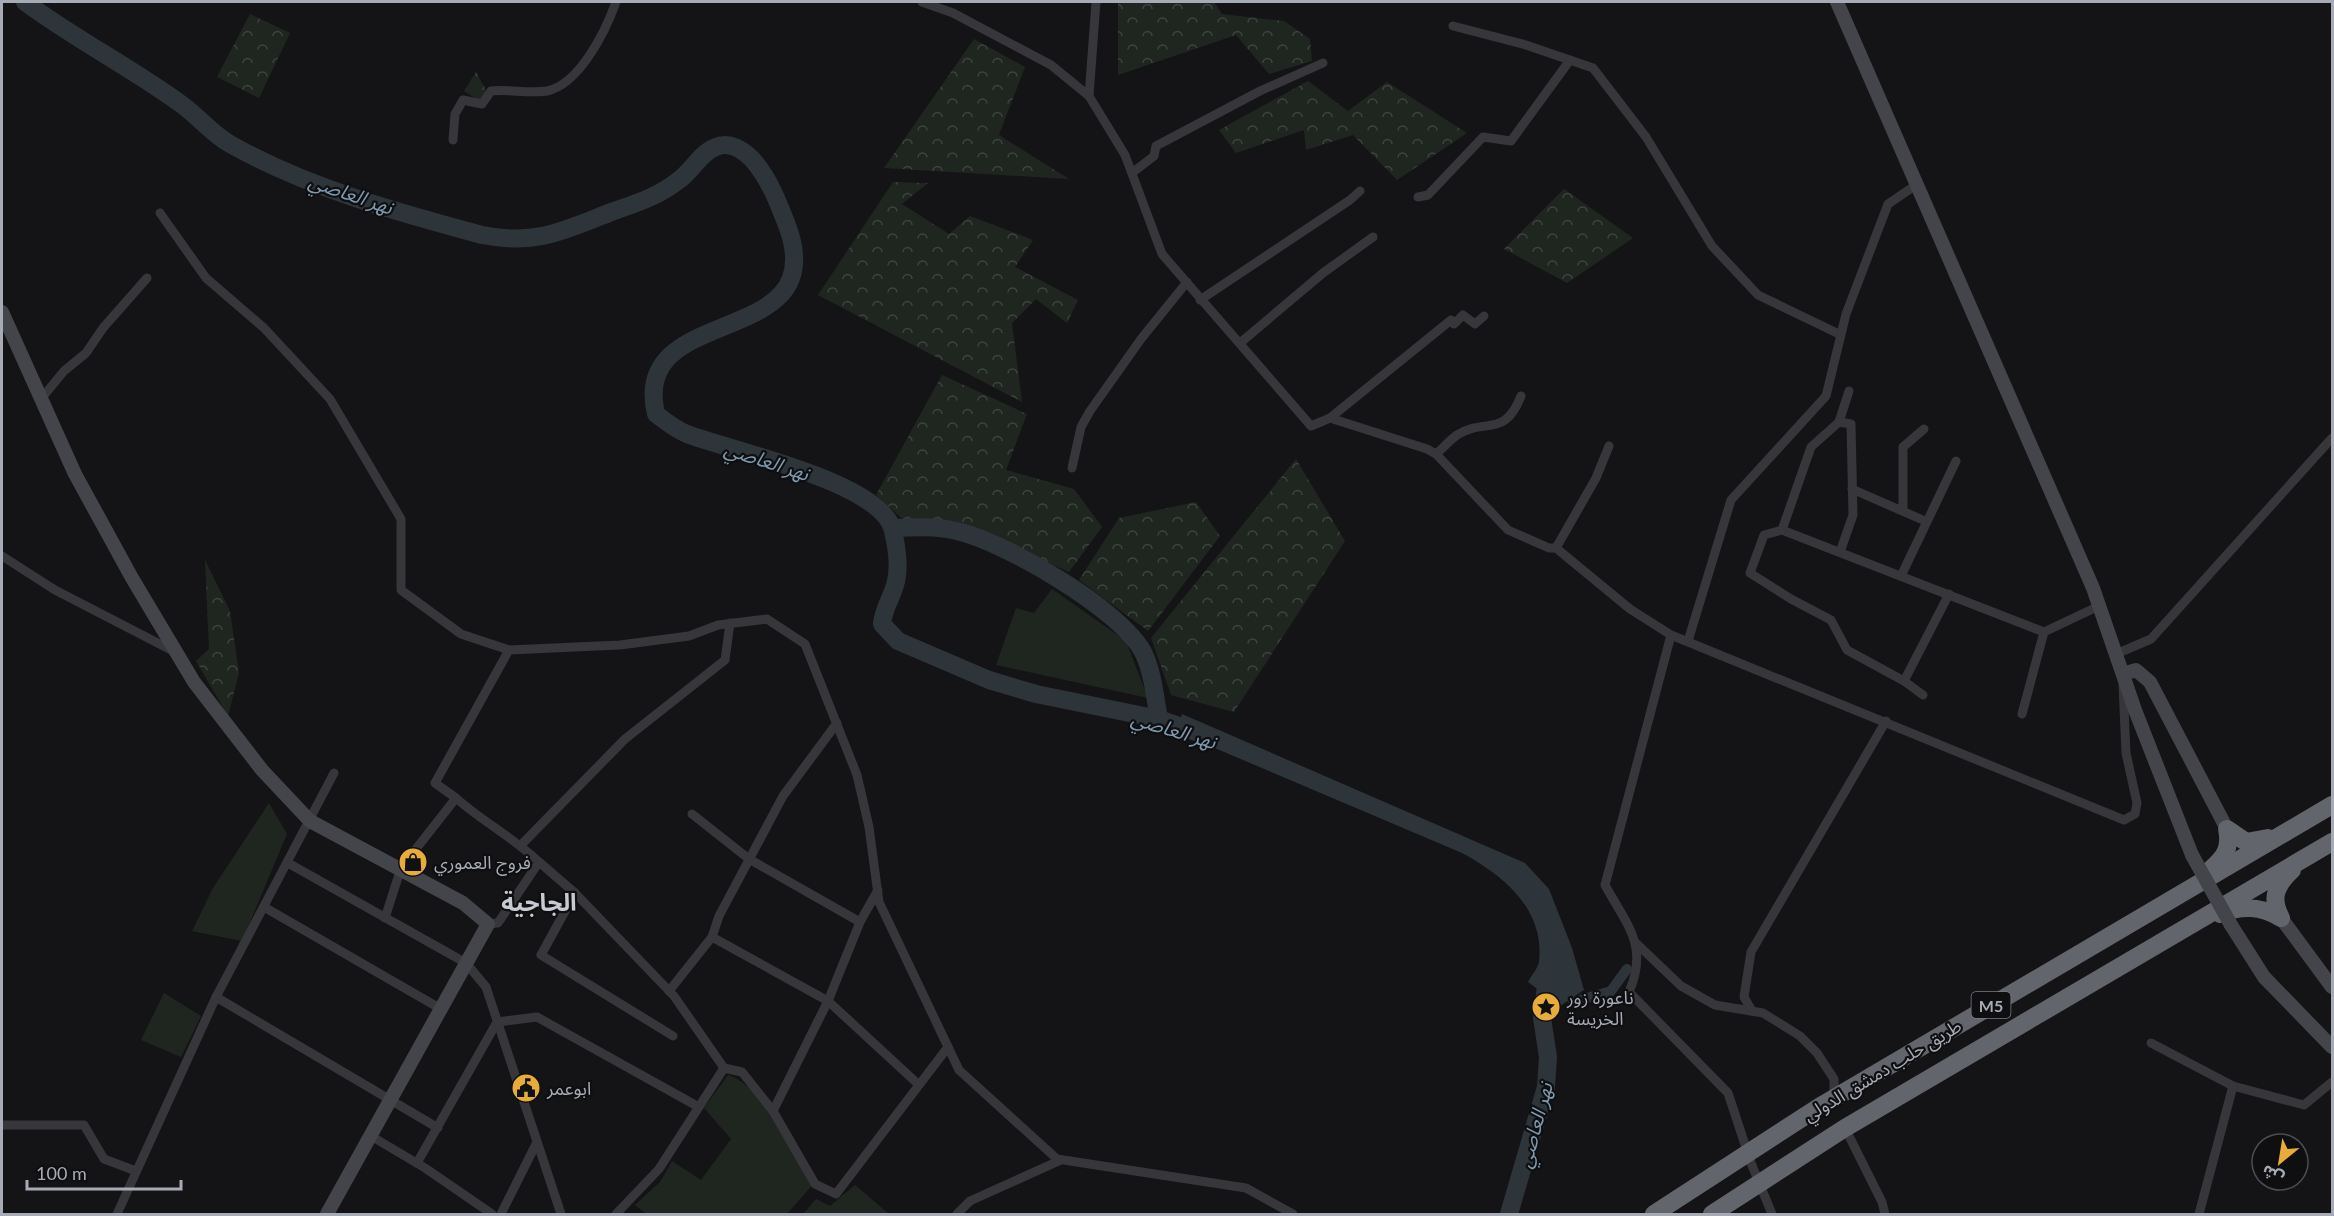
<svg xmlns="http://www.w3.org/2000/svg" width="2334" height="1216" font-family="Lato,'Noto Sans Arabic',sans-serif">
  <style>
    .green { fill: #1f2620 }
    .forest { fill: url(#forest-crowns) }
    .water { fill: #2d353b }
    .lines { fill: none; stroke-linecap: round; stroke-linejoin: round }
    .canal { stroke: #2d353b; stroke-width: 10 }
    .river { stroke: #2d353b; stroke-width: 18 }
    .street { stroke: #36363b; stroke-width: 9 }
    .secondary { stroke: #44454b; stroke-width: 14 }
    .highway { stroke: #62656c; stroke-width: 18 }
    .secondary-bridge { stroke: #44454b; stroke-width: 14 }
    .labels { text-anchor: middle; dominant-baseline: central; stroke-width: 4.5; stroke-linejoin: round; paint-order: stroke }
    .shield { fill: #0f0f11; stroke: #797c84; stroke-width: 1.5 }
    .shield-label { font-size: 16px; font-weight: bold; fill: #a7abb6 }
    .poi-label { font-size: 18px; fill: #a7abb6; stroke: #0f0f11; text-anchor: start }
    .street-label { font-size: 18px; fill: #a7abb6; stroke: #0f0f11 }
    .water-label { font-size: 20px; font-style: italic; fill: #7f99af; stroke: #0f0f11 }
    .district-label { font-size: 24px; font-weight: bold; fill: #c8cad2; stroke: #0f0f11 }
  </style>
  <defs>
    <pattern id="forest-crowns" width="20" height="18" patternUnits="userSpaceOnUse" patternTransform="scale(1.5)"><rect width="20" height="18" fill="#1f2620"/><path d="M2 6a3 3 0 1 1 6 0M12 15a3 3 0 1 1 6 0" fill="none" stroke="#3d433e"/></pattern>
  </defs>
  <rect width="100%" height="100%" fill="#141416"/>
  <g class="green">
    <polygon points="1052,589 1126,641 1148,698 996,665 1016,608 1034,613"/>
    <polygon points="269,803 287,834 242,941 192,931 213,888"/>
    <polygon points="164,993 201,1016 181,1057 141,1040"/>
    <path d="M728 1075C763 1086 795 1154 813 1184L787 1214H646L635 1205 660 1182 672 1161 701 1180 731 1139 704 1108Z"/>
    <polygon points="855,1185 889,1214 803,1214 816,1199 830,1206"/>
  </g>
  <g class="forest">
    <polygon points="1118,2 1214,2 1222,14 1284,21 1310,39 1312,61 1269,74 1236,35 1118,75"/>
    <polygon points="250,14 290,33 259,98 217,77"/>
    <polygon points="974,39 1025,67 999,135 1069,179 884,168"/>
    <polygon points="476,72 486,90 480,101 464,91"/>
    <polygon points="1308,81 1348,111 1387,82 1467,133 1397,180 1353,135 1306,150 1304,130 1236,153 1219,130"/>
    <polygon points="893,182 928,183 902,204 949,234 970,216 1033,240 1015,267 1078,300 1067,323 1036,299 1012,323 1022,402 818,295"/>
    <polygon points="1564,189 1633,238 1567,283 1504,249"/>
    <polygon points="942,375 1027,414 1006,470 1074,489 1102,527 1069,572 955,521 908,524 876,495"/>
    <polygon points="1296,459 1345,541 1234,712 1171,695 1151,638"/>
    <polygon points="1196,502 1220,536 1148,631 1079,580 1119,518"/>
    <polygon points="205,560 230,611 239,673 228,716 196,661 209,649"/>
  </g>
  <path class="water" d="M1182 714 1525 863 1549 889 1572 948 1584 990 1560 1006 1528 982C1531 976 1538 968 1539 962 1545 909 1503 875 1462 853L1177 732Z"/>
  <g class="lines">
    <polyline class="canal" points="1573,1002 1611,991 1627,969"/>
    <g class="river">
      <path d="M25 2C75 39 130 67 181 104 198 116 212 134 230 144 308 188 397 212 482 235 537 246 565 230 614 211 637 203 659 196 679 180 692 171 701 152 716 147 729 141 743 150 752 159 769 178 779 204 788 228 832 351 629 301 656 414 665 421 675 429 687 434 728 450 883 482 893 531 897 548 900 569 895 585 891 599 883 610 882 624L898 641 989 680 1036 694 1159 719 1202 734"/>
      <path d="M893 528C914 527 936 526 957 531 1005 542 1120 609 1143 652 1153 672 1155 698 1159 719"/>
      <polyline points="1509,1214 1546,1087 1548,1057 1542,1018 1548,970"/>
    </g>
    <g class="street">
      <polyline points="922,2 953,13 1051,65 1089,96 1125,155 1162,254 1311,426 1330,418 1427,449 1436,454 1508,530 1549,548 1556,548 1630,609 1671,635 2124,820 2135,814 2137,803 2126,753 2123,685"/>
      <polyline points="1453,26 1526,45 1593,68 1646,137 1712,246 1758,295 1839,334"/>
      <polyline points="1089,96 1096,2"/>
      <path d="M453 140 455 114 463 100 482 104 491 91C510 89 528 94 547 91 580 84 606 30 616 2"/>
      <polyline points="1132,173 1154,156 1156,146 1260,91 1323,63"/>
      <polyline points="1418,197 1428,195 1483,137 1511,141 1570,60"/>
      <polyline points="160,213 206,278 264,328 330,399 401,519 401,590 461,634 509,650"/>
      <polyline points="1200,300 1350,200 1360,191"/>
      <polyline points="1240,343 1323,273 1373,237"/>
      <polyline points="1849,391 1839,422 1811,447 1782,530 2044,632"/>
      <polyline points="41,399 64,371 86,353 103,328 147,278"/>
      <polyline points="1330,418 1451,320 1454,324 1463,315 1475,324 1484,316"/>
      <polyline points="1839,422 1851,424 1853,515 1840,552"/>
      <path d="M1436 454C1443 448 1450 440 1457 435 1486 417 1504 439 1521 396"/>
      <polyline points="1072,468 1081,427 1090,411 1141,339 1187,282"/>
      <polyline points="1852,489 1925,521"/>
      <polyline points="1903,511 1903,447 1924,429"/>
      <polyline points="1782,530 1764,535 1750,573 1791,599 1831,620 1847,650 1904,681"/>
      <polyline points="1556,548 1596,478 1609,446"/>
      <polyline points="2,556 55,590 177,653"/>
      <polyline points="1901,576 1956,461"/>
      <path d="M1671 635 1605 885C1627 925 1649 946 1629 992L1728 1093 1751 1163 1772 1214"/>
      <polyline points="1688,641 1731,500 1826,396 1846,314 1888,204 1916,185"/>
      <polyline points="2116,654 2151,639 2332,438"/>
      <polyline points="1923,695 1904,681 1949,594"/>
      <polyline points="2022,714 2044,632 2099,606"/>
      <path d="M456 798C483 822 514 838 539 862"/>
      <polyline points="692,814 749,859 860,922"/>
      <polyline points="521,845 625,739 725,660 730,623"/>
      <polyline points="288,863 466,963 486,987 561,1214"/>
      <polyline points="575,893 541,955 673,1036"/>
      <polyline points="264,907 441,1009"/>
      <polyline points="385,918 401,868 456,798 435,783 509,650 620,645 689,636 718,625 767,619 805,644 857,775 869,827 879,902 959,1070 1057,1159 1246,1188 1293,1214"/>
      <polyline points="488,924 498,923 539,862 575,893 674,996 724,1068"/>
      <polyline points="712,937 719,916 783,796 837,723"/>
      <polyline points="1637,944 1681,986 1715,1005 1763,1013 1800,1036 1817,1053 1834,1079 1834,1098"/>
      <polyline points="669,991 712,937 828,1001 918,1084"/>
      <polyline points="216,997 438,1128"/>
      <polyline points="1752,1011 1744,997 1751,952 1886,721"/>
      <polyline points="2151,1043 2233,1086 2304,1105 2332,1082"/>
      <polyline points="773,1111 828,1001 860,922 878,890"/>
      <polyline points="2,1125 84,1125 104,1159 136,1171"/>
      <polyline points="1845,1128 1882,1202 1885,1214"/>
      <polyline points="371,1136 425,1168 492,1214"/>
      <polyline points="417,1163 497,1022 537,1017 697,1106"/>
      <polyline points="117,1214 216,997 334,773"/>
      <polyline points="501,1214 537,1142"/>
      <polyline points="616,1214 659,1169 724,1068 742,1072 773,1111 815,1184 836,1194 948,1047"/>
      <polyline points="957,1214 970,1201 1061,1160"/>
      <polyline points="2199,1214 2233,1086"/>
    </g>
    <g class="secondary">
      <polyline points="1837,2 2093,588 2135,710 2192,855"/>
      <polyline points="2,312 75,474 132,578 194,682 262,770 310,821 463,903 488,924 327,1214"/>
      <polyline points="2123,674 2136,670 2150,682 2227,829"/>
      <polyline points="2281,918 2332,987"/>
      <polyline points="2231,925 2264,977 2332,1047"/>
    </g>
    <g class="highway">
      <path d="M2211 869C2225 857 2231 848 2227 829L2246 842 2268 838"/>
      <path d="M2220 914C2242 905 2261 906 2281 918 2270 898 2276 885 2292 870"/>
      <polyline points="1654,1214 1819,1107 2332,805"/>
      <polyline points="1712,1214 1845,1128 2332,842"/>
    </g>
    <polyline class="secondary-bridge" points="2192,855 2231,925"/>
  </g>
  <defs>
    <g id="shop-disc" transform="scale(1.5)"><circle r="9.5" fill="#e8ac3b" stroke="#0f0f11"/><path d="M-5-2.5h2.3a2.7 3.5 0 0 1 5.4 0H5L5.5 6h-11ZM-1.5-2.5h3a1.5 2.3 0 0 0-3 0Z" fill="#111"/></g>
    <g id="sight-disc" transform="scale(1.5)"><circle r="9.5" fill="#e8ac3b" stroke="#0f0f11"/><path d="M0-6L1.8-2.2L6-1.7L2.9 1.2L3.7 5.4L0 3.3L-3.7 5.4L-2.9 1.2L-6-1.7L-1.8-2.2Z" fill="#111"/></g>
    <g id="civic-disc" transform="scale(1.5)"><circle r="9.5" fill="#e8ac3b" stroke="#0f0f11"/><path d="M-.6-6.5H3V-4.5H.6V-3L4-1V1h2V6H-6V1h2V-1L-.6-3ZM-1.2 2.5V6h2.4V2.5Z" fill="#111"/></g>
  </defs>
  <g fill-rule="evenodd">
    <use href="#shop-disc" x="413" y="862"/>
    <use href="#sight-disc" x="1546" y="1007"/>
    <use href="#civic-disc" x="526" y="1088"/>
  </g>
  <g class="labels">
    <rect class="shield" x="1971.5" y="992" width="39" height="26" rx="4.5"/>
    <g class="shield-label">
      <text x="1991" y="1005">M5</text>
    </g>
    <g class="poi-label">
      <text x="434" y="862">فروج العموري</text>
      <text x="1567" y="997">ناعورة زور<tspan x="1567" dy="21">الخريسة</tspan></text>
      <text x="547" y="1088">ابوعمر</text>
    </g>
    <g class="street-label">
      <text transform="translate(1882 1070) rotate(-31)">طريق حلب دمشق الدولي</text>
    </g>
    <g class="water-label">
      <text transform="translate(351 193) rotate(19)">نهر العاصي</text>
      <text transform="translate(767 460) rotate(18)">نهر العاصي</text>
      <text transform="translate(1174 729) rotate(17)">نهر العاصي</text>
      <text transform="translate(1534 1125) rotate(-75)">نهر العاصي</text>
    </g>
    <g class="district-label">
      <text x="539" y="901">الجاجية</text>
    </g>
  </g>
  <rect width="2334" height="1216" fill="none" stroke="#a7abb6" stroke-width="6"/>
  <g transform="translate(2280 1162) rotate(210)"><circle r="28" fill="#0f0f11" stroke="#4c4d53" stroke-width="1.5"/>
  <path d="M0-4.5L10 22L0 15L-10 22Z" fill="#e8ac3b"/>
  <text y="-9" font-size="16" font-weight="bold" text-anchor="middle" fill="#a7abb6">ش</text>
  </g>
  <path d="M27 1180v9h154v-9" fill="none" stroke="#a7abb6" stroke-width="3"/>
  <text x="36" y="1180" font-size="18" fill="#a7abb6" stroke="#0f0f11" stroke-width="4.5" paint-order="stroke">100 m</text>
</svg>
